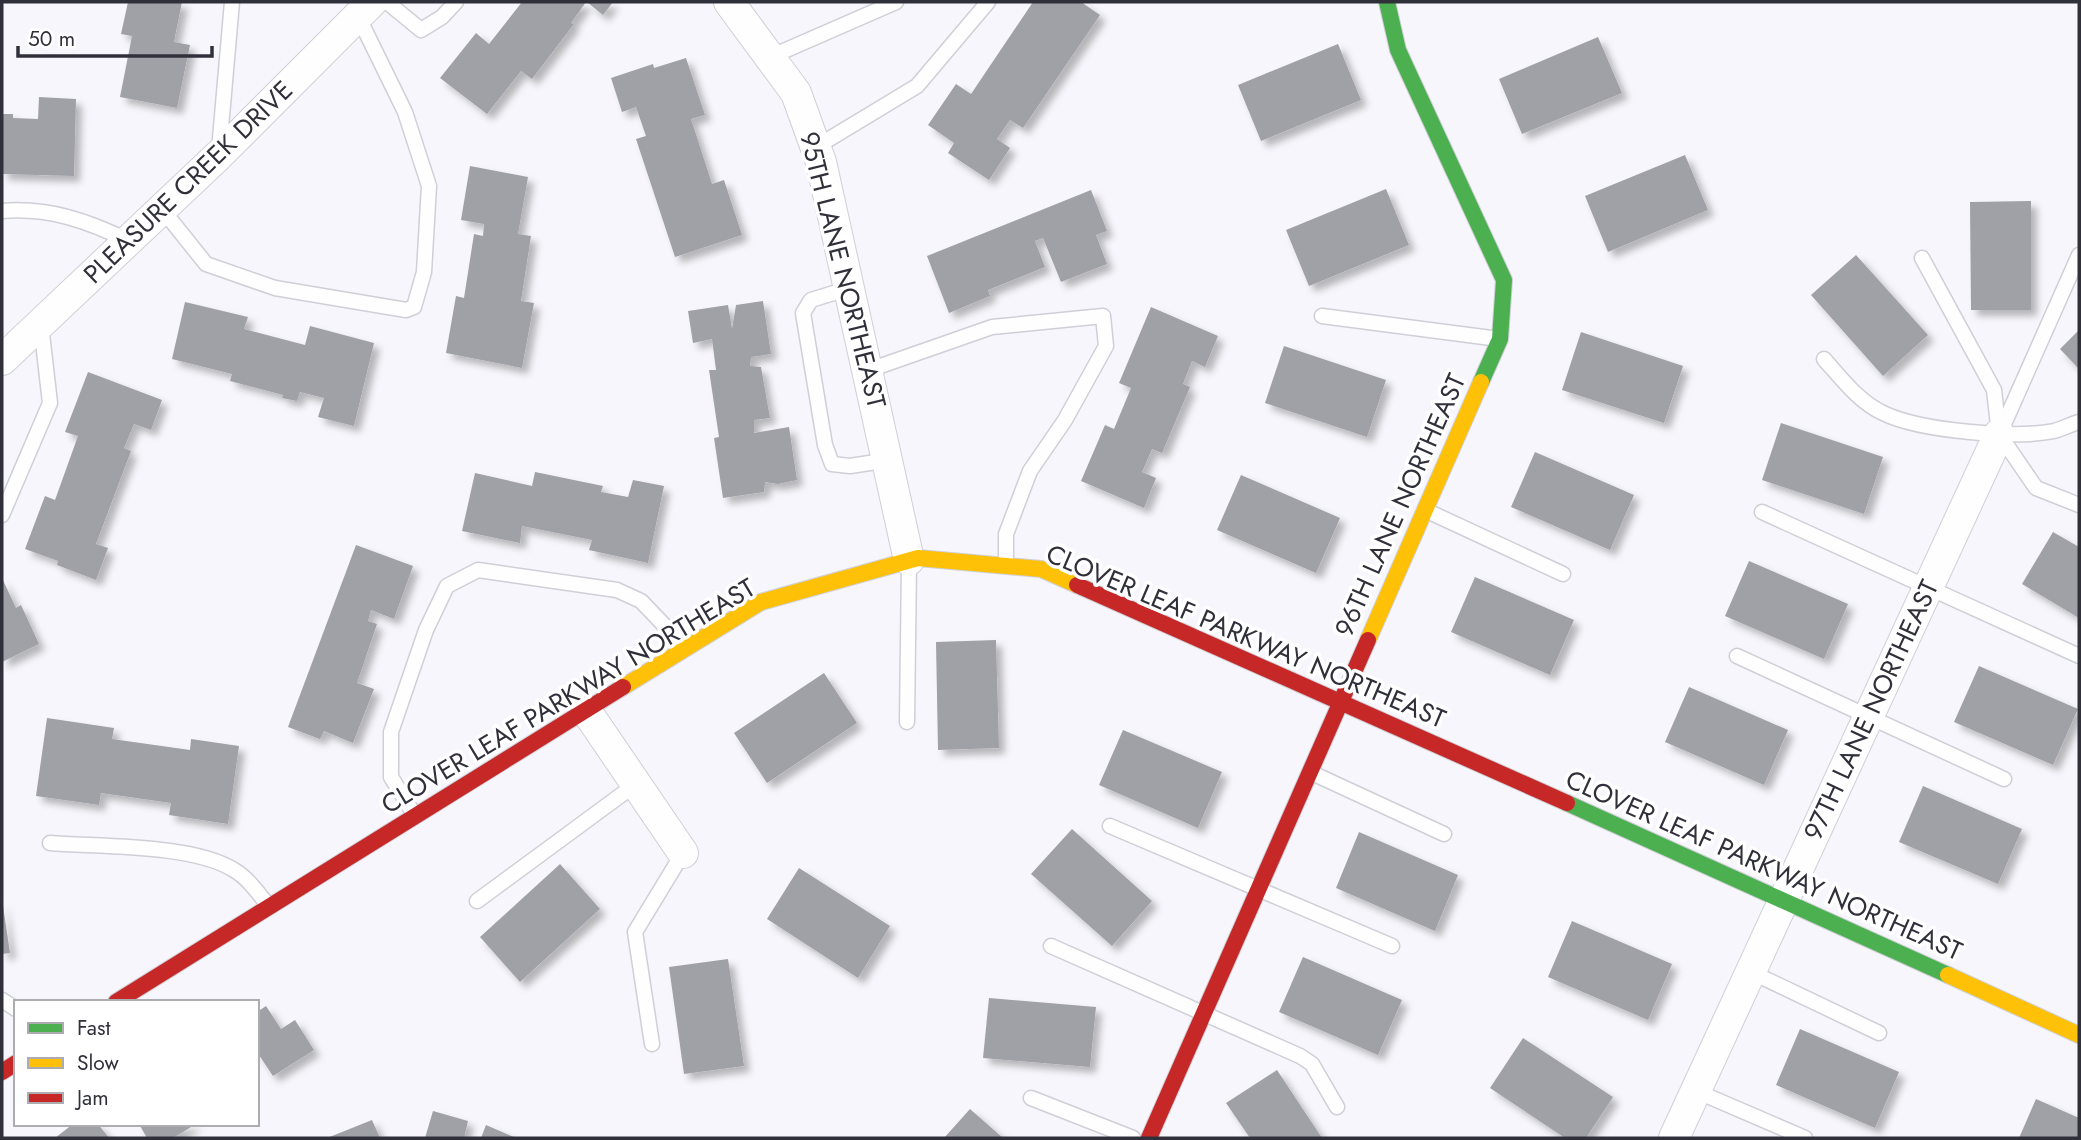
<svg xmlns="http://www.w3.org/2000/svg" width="2081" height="1140" font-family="Jost,sans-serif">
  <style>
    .building { fill: #a0a0a7; filter: url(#shadow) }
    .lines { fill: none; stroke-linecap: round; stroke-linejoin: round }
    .lane-casing { stroke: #cfd0d7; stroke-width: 17 }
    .street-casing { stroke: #cfd0d7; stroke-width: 32 }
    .fast-casing { stroke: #cfd0d7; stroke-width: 18 }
    .slow-casing { stroke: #cfd0d7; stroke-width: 18 }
    .jam-casing { stroke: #cfd0d7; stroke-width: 18 }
    .lane { stroke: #fefeff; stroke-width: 14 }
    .street { stroke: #fefeff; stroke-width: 30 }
    .fast { stroke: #4caf50; stroke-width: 16 }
    .slow { stroke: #ffc107; stroke-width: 16 }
    .jam { stroke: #c62828; stroke-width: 16 }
    .labels { text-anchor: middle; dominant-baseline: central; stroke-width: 7; stroke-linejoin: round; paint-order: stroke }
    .street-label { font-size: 26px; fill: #30303b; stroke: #fff }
  </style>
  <defs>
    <filter id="shadow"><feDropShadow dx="6" dy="6" stdDeviation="3.5" flood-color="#0004"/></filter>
  </defs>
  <rect width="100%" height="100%" fill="#f6f6fc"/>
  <g class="building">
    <polygon points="128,2 182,2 174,42 190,45 177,108 120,97 132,36 121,34"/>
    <polygon points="522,2 586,2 571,23 574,24 532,79 521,71 487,114 440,78 476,33 489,44"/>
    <polygon points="587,2 613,2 603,15"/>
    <polygon points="1033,2 1081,2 1100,15 1023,128 1010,120 997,139 1010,148 989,180 948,153 954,143 928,125 956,84 971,94"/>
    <polygon points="1598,37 1622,93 1522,134 1499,79"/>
    <polygon points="1338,44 1361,100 1261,141 1238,85"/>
    <polygon points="686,58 705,115 691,119 712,184 724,180 742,235 675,257 636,139 646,136 636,107 622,112 611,78 653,64 654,68"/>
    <polygon points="39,97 76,99 74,176 2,174 2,114 13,114 13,118 38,119"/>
    <polygon points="1685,155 1708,210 1608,252 1585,196"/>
    <polygon points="470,166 528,177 518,234 531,236 521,301 534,303 522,368 446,353 456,296 464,298 474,234 483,236 484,224 461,220"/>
    <polygon points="1386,189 1409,245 1309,286 1286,230"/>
    <polygon points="1091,190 1107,231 1096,235 1107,264 1061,282 1043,238 1035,241 1045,267 988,290 990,296 949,313 927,256"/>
    <polygon points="2031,201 2031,310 1971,310 1970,202"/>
    <polygon points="1856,255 1928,335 1883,376 1811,295"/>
    <polygon points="763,301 771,354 751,357 750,366 761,367 770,418 754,420 754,433 789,427 797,480 778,484 765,482 764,492 723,498 714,438 719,437 709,370 716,370 712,339 693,343 688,311 728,305 732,329 736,305"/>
    <polygon points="185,302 248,317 244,329 305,345 310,326 374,343 354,426 318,417 324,398 300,392 297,401 282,398 283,395 230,381 232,374 172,359"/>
    <polygon points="1151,307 1218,336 1205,367 1192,361 1183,384 1190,387 1162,453 1152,449 1142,472 1156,478 1144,508 1081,481 1105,425 1114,429 1131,388 1119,383"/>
    <polygon points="2079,330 2079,369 2060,349"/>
    <polygon points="1581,332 1683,366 1664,423 1562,390"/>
    <polygon points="1284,346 1386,380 1367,437 1265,403"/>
    <polygon points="88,372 162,400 151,430 134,424 124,448 131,451 96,544 108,548 96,580 57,565 58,561 25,549 45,496 55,500 78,436 65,432"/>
    <polygon points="1781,423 1883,457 1864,514 1762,480"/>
    <polygon points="1535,452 1634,495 1610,550 1511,507"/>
    <polygon points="535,472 603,486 601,492 628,497 633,480 664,486 648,563 589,550 592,540 522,526 520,543 462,531 475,473 532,486"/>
    <polygon points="1241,475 1340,518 1316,573 1217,530"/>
    <polygon points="2053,532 2079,547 2079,618 2022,584"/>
    <polygon points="356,545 413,566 394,619 371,610 368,621 377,624 357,683 374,689 353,743 324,731 320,739 288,727"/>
    <polygon points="1749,561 1848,604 1824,659 1725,616"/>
    <polygon points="1475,577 1574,620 1550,675 1451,632"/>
    <polygon points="2,578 16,608 21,605 39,644 2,662"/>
    <polygon points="996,640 999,748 938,750 936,642"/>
    <polygon points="1979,666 2078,709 2053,765 1954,722"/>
    <polygon points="824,673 857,723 767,783 734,733"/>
    <polygon points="1689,687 1788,730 1764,785 1665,742"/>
    <polygon points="47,718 114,728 112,739 190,750 191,739 239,746 228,824 169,815 171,803 101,793 99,805 36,796"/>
    <polygon points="1123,730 1222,772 1198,828 1099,785"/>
    <polygon points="1923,786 2022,829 1998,884 1899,842"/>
    <polygon points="1072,829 1152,901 1112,946 1031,874"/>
    <polygon points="1359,832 1458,875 1435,931 1336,888"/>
    <polygon points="560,864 600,909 520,982 480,937"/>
    <polygon points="799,868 890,926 858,978 767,919"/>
    <polygon points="2,899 10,953 2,954"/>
    <polygon points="1572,921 1672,964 1648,1020 1548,977"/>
    <polygon points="1303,957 1402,1000 1378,1055 1279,1012"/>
    <polygon points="728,959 744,1066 684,1074 669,967"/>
    <polygon points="989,998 1096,1007 1090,1067 983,1058"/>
    <polygon points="266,1006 281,1029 295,1020 314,1050 273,1076 257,1052 257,1012"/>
    <polygon points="1800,1029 1899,1072 1875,1128 1776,1085"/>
    <polygon points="1523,1038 1613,1097 1586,1138 1565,1138 1490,1088"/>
    <polygon points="1277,1070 1322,1138 1250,1138 1226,1103"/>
    <polygon points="2036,1099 2079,1118 2079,1138 2019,1138"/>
    <polygon points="970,1109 1003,1138 944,1138"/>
    <polygon points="433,1111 468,1121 464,1138 425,1138"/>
    <polygon points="372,1120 380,1138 327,1138"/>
    <polygon points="73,1124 98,1124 109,1138 55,1138"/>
    <polygon points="139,1124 196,1124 173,1138 147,1138"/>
    <polygon points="486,1125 516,1138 481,1138"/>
  </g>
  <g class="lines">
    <g class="lane-casing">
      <g id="lane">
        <polyline points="387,2 421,30 442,17 456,2"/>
        <polyline points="770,57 896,2"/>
        <polyline points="816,147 917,86 988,2"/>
        <polyline points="219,150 232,2"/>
        <polyline points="162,209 206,264 275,288 406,310 414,307 424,272 429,186 405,112 358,16"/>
        <path d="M2 211C48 207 88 221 129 241"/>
        <polyline points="1922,258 1994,390 1999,434 2036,488 2079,505"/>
        <polyline points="850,288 811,300 803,313 825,445 832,464 850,466 889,460"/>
        <polyline points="1322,316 1499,339"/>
        <path d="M1824 359C1842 379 1859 402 1883 413 1920 431 2014 439 2054 431 2062 429 2071 424 2079 422"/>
        <polyline points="869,370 992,327 1103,316 1106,346 1065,420 1030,471 1006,534 1006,564"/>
        <polyline points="2000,433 2079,255"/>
        <polyline points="1425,510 1563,574"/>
        <polyline points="1762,512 2079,656"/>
        <polyline points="2,515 50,403 41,325"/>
        <polyline points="1737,656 2004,779"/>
        <polyline points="907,722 909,562"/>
        <polyline points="1312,773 1444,834"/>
        <polyline points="415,816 391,777 391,732 426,630 447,586 478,570 617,590 641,601 686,648"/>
        <polyline points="1110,826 1392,946"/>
        <path d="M50 843C99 847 193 844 234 870 248 878 258 893 268 905"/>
        <polyline points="477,901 636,784"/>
        <polyline points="1051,946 1300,1056 1312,1064 1337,1107"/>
        <polyline points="1751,972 1879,1033"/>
        <polyline points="2,1000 16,1009"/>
        <polyline points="652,1044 635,932 683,853"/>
        <polyline points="1696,1091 1805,1138"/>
        <polyline points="1031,1098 1133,1138"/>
      </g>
    </g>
    <g class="street-casing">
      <g id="street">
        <polyline points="729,2 796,93 821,162 909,560"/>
        <polyline points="2,360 219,155 372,2"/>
        <polyline points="587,712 683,853"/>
        <polyline points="1674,1138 1999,434"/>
      </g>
    </g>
    <g class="fast-casing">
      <g id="fast">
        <polyline points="1387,2 1398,50 1504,280 1500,339 1481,382"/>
        <polyline points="1567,803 1948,975"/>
      </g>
    </g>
    <g class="slow-casing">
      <g id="slow">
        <polyline points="1368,640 1481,382"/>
        <polyline points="623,687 761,602 918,558 1041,569 1077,585"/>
        <polyline points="1948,975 2079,1035"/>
      </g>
    </g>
    <g class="jam-casing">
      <g id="jam">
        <polyline points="1077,585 1567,803"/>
        <polyline points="116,1002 623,687"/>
        <polyline points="2,1072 16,1063"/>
        <polyline points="1149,1138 1368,640"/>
      </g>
    </g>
    <use href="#lane" class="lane"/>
    <use href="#street" class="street"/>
    <use href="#fast" class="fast"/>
    <use href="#slow" class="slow"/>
    <use href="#jam" class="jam"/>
  </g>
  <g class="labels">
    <g class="street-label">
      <text transform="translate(188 182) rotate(-44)">PLEASURE CREEK DRIVE</text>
      <text transform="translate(843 270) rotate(76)">95TH LANE NORTHEAST</text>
      <text transform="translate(1400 505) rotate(-66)">96TH LANE NORTHEAST</text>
      <text transform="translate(1246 636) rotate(23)">CLOVER LEAF PARKWAY NORTHEAST</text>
      <text transform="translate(568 696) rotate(-31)">CLOVER LEAF PARKWAY NORTHEAST</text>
      <text transform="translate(1871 710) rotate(-65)">97TH LANE NORTHEAST</text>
      <text transform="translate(1764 865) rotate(24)">CLOVER LEAF PARKWAY NORTHEAST</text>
    </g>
  </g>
  <rect width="2081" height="1140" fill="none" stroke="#30303b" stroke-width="7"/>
  <rect x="14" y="1000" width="245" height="126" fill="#ffffff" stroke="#acacb1" stroke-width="2"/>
  <rect x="28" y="1023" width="35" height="10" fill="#4caf50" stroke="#acacb1" stroke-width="2"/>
  <text x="77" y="1035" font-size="21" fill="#30303b">Fast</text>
  <rect x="28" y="1058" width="35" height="10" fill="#ffc107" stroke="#acacb1" stroke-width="2"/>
  <text x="77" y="1070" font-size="21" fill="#30303b">Slow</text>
  <rect x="28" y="1093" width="35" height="10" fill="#c62828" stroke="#acacb1" stroke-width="2"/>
  <text x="77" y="1105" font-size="21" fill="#30303b">Jam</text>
  <path d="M18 46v10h194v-10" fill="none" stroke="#30303b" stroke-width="3.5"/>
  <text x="28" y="46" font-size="21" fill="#30303b" stroke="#ffffff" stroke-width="5" paint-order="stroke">50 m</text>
</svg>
